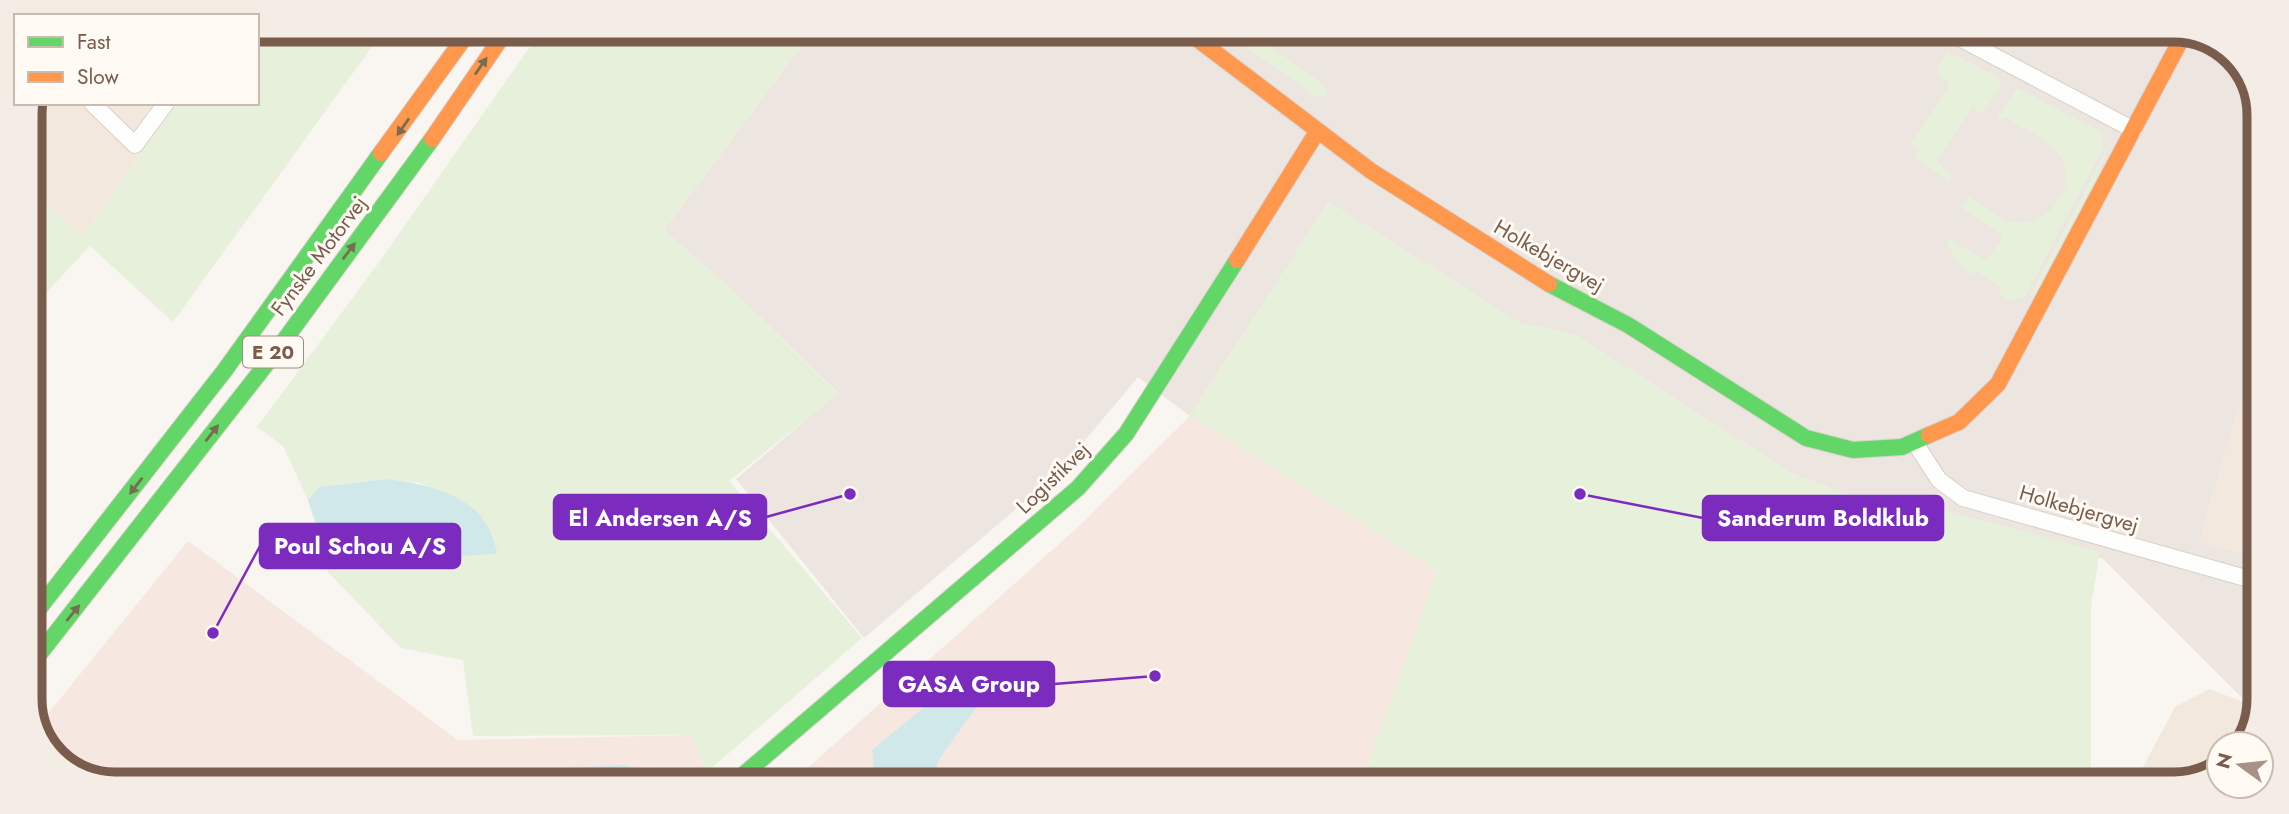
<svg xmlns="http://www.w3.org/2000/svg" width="2289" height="814" font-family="Jost,sans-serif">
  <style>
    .residential { fill: #f2e8de }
    .commercial { fill: #f6e8e1 }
    .industrial { fill: #ede5e0 }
    .green { fill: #e7f0db }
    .water { fill: #d0e8ea }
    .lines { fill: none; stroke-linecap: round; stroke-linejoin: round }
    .street-casing { stroke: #d7d1cb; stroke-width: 18 }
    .fast-casing { stroke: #d9d2cb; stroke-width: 18 }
    .slow-casing { stroke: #d9d2cb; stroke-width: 18 }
    .street { stroke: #fefefd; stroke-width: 16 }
    .fast { stroke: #63d668; stroke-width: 16 }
    .slow { stroke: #ff974d; stroke-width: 16 }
    .oneway { fill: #776e51 }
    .labels { text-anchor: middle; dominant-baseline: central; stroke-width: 6; stroke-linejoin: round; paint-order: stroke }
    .shield { fill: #fffaf3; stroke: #a28b7f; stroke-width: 2 }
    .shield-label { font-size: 19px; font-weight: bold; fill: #7a5c4d }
    .street-label { font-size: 21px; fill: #7a5c4d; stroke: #fffaf3 }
    .rim { fill: none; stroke: #7a5c4d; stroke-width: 9 }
    .leader { fill: none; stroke: #7b2cbf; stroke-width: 2.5 }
    .callout-dot { fill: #7b2cbf; stroke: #fffaf3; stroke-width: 2.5 }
    .callout { fill: #7b2cbf; stroke: #7b2cbf; stroke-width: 2.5 }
    .callout-label { font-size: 23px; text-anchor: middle; font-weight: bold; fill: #fff }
  </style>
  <rect width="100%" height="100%" fill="#f9f5f0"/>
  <g class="residential">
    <polygon points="33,103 178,103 80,238 30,190 30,110"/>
    <polygon points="2257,345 2256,558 2199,541"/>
    <polygon points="2255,680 2255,726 2242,744 2219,744 2219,769 2174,784 2134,784 2175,707 2209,689 2246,703"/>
  </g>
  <g class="commercial">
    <polygon points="1190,416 1437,571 1361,783 793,781 1078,527"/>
    <polygon points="188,541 458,740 691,735 707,772 695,781 88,780 48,751 38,726"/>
  </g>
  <polygon class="industrial" points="813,31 2201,34 2241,63 2259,109 2257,345 2199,541 2256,558 2255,680 2247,703 2102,558 1899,515 1791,473 1576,335 1520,323 1329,202 1190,416 1138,377 1055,476 864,638 736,479 838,393 721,280 664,230"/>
  <g class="green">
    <polygon points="257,30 384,30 173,322 90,246 30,310 30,190 81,237 178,103 257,103"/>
    <polygon points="541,31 813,31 664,230 721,280 838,394 729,481 862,638 707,772 691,735 473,736 463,660 401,648 327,571 332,556 382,567 414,559 495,554 461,500 420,483 386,479 319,487 308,500 283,446 257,427 380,261"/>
    <polygon points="1224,32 1250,32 1323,84 1327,92 1325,97 1317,97"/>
    <polygon points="1947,52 1998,77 2002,83 1983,114 1972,107 1937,163 1953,174 1949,181 1914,158 1919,150 1910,144 1950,84 1939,75 1937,69"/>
    <path d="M2017 88 2100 131 2104 147 2024 298 2009 300 1998 295 2002 288 1975 271 1972 275 1963 269 1946 243 1948 238 1986 261 2004 236 1961 207 1969 196C1981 204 1997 218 2011 221 2046 230 2083 185 2059 154 2046 139 2022 128 2005 117L2000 124 1998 118Z"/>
    <polygon points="2108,146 2099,173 2036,293 2030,296"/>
    <polygon points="1329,202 1520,323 1576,335 1791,473 1899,515 1922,519 1929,506 2100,552 2091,605 2091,784 1361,783 1437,571 1190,416"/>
  </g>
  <g class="water">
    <path d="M386 479C421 483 467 492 487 525 492 533 494 543 497 551L495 554 414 559 382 567 332 556 316 525 308 500 319 487Z"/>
    <polygon points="974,672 987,681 986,694 940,758 931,780 899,782 874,774 872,750 966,673"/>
    <polygon points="623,765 635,768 638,775 635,781 536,781 539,773 552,769"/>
  </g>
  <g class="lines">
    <g class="street-casing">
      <g id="street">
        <polyline points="1952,34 2134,130"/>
        <polyline points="92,103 135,145 166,103"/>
        <polyline points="1915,443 1939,480 1963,498 2256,581"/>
      </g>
    </g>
    <g class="fast-casing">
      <g id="fast">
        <polyline points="1549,284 1628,325 1806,438 1853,450 1902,447 1929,435"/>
        <polyline points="30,620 225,370 381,153"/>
        <polyline points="30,666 275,353 432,139"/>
        <polyline points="736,781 1078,488 1126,434 1237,260"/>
      </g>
    </g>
    <g class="slow-casing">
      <g id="slow">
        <polyline points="1188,32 1371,171 1549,284"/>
        <polyline points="432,139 506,31"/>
        <polyline points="381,153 470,30"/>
        <polyline points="1237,260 1317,132"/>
        <polyline points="1929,435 1959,422 1998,384 2184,34"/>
      </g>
    </g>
    <use href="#street" class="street"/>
    <use href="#fast" class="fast"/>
    <use href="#slow" class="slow"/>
  </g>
  <defs><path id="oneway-solid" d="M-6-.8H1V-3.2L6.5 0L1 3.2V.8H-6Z" transform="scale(1.75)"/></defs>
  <g class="oneway">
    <use href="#oneway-solid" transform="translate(481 66) rotate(-55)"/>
    <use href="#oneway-solid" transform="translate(403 127) rotate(125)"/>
    <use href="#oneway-solid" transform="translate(349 251) rotate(-53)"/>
    <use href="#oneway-solid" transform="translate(212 433) rotate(-52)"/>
    <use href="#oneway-solid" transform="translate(136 486) rotate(128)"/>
    <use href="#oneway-solid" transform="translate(73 613) rotate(-51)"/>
  </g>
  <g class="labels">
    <rect class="shield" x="243" y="336.5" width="60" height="31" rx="5"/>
    <g class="shield-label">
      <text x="273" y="352">E 20</text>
    </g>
    <g class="street-label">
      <text transform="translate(319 256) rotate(-53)">Fynske Motorvej</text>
      <text transform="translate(1549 256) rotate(30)">Holkebjergvej</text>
      <text transform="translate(1053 478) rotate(-44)">Logistikvej</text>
      <text transform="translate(2079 509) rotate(16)">Holkebjergvej</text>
    </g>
  </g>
  <path d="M0 0H2289V814H0ZM115 42H2174A73 73 0 0 1 2247 115V699A73 73 0 0 1 2174 772H115A73 73 0 0 1 42 699V115A73 73 0 0 1 115 42Z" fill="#f4ede6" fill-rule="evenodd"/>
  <path class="rim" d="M115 42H2174A73 73 0 0 1 2247 115V699A73 73 0 0 1 2174 772H115A73 73 0 0 1 42 699V115A73 73 0 0 1 115 42Z"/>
  <path class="leader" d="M850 494L766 517M1580 494L1703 518M213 633L260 546M1155 676L1054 684"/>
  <g class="callout-dot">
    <circle cx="850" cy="494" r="7"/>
    <circle cx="1580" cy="494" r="7"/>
    <circle cx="213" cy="633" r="7"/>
    <circle cx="1155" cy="676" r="7"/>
  </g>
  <g class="callout">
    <rect x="554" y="495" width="212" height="44" rx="7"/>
    <rect x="1703" y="496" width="240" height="44" rx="7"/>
    <rect x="260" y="524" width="200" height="44" rx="7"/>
    <rect x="884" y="662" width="170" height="44" rx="7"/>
  </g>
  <g class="callout-label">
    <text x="660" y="526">El Andersen A/S</text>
    <text x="1823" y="526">Sanderum Boldklub</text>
    <text x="360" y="554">Poul Schou A/S</text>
    <text x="969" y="692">GASA Group</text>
  </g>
  <rect x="14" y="14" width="245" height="91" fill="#fffaf3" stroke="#cabbb1" stroke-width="2"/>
  <rect x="28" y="37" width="35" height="10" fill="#63d668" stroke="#cabbb1" stroke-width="2"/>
  <text x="77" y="49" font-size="21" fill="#7a5c4d">Fast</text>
  <rect x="28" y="72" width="35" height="10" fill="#ff974d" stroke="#cabbb1" stroke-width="2"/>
  <text x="77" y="84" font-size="21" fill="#7a5c4d">Slow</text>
  <g transform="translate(2240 765) rotate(285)"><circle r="33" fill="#fffaf3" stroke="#cabbb1" stroke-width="2"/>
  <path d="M0-5L12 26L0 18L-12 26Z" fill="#a69286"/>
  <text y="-10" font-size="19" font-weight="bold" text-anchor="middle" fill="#7a5c4d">N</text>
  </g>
</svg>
